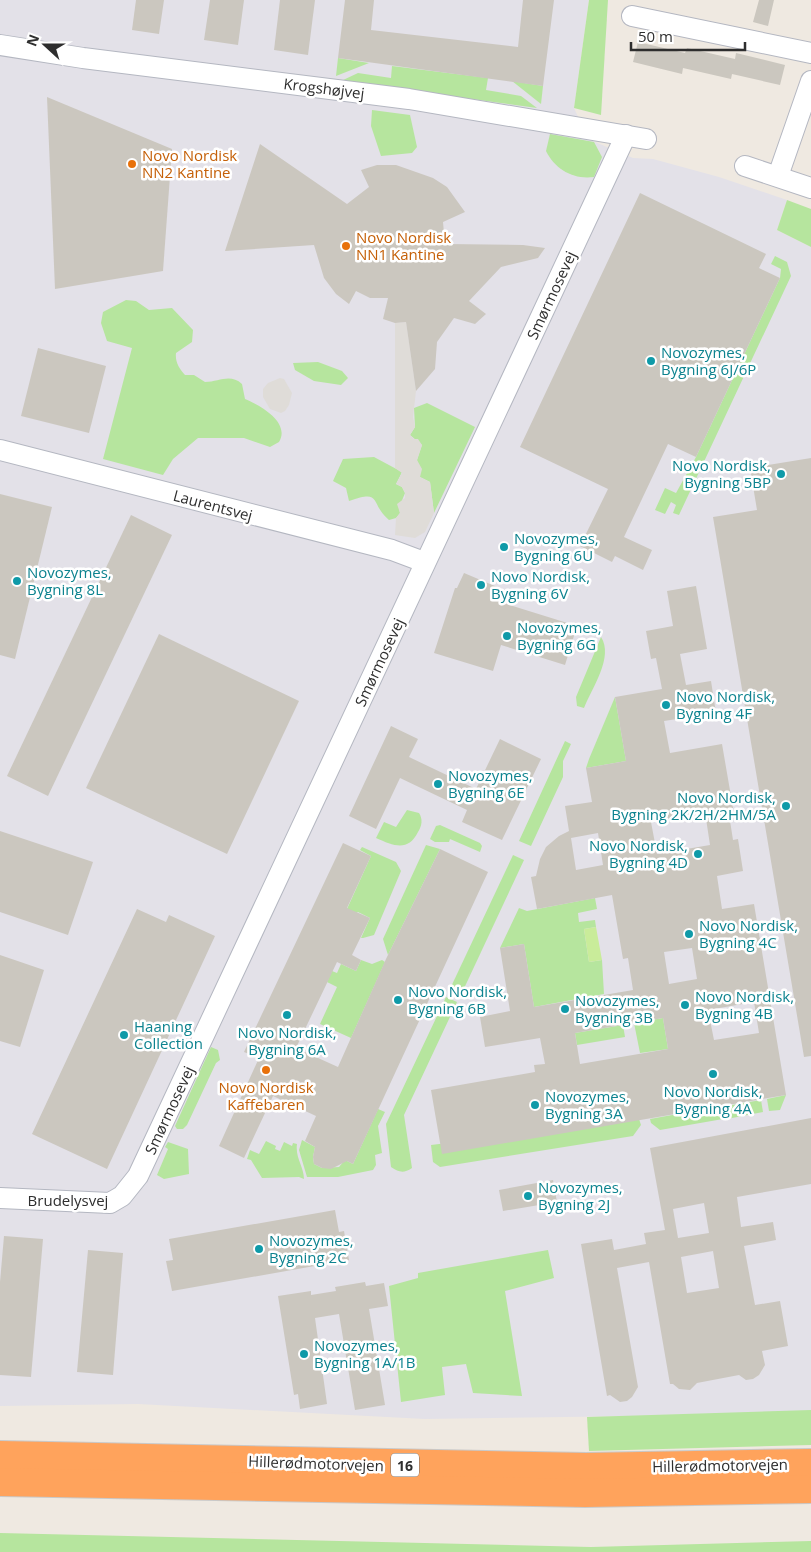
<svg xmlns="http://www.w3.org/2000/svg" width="811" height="1552" font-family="'Open Sans',sans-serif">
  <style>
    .industrial { fill: #e3e1e8 }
    .green { fill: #b6e59e }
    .pitch { fill: #c9ec9a }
    .plaza { fill: #dfdcd8 }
    .building { fill: #cbc7bf; fill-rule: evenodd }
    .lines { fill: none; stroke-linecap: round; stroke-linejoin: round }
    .minor-casing { stroke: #b4b7c1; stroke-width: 22 }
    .highway-casing { stroke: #c9c9c9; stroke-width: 30 }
    .minor { stroke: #fff; stroke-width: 20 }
    .highway { stroke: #ffa35c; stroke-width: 28 }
    .food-dot { fill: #e8710a; stroke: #fff; stroke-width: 2 }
    .culture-dot { fill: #0f9aa8; stroke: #fff; stroke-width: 2 }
    .labels { text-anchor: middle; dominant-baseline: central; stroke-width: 5; stroke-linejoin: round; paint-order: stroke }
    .shield { fill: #fff; stroke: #6d6d6d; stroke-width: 1 }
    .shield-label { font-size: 14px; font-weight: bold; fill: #2e2e2e }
    .street-label { font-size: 15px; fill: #2e2e2e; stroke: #fff }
    .food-label { font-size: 15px; fill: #c56008; stroke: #fff; text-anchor: start }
    .culture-label { font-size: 15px; fill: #0d838f; stroke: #fff; text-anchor: start }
  </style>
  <rect width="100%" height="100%" fill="#efe9e1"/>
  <polygon class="industrial" points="0,0 589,0 574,108 588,139 633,158 653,159 719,177 787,200 777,230 811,247 811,1411 718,1415 425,1419 138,1404 0,1406"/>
  <g class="green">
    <polygon points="589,0 608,0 601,115 574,108"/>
    <polygon points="338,58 369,63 336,76"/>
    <polygon points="392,66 488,78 486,90 521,96 537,108 341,81 358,73 391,78"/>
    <polygon points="512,81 543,86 541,104"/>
    <polygon points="372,110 410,115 417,147 412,153 381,156 371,126"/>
    <path d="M550 134 594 142 602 157 594 177C573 180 555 169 546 151Z"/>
    <polygon points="787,200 811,209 811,247 777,230"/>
    <polygon points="775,256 787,262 791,276 679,515 673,513 676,505 671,502 665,514 655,510 665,488 676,493 696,457 780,278 781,269 771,264"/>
    <path d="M126 300 136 301 149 310 172 308 193 330 192 342 176 353C175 362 179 368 185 375H194L205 382C219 382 230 373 242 384L245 399C259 405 291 422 279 442L270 447 244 438H198L173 459 163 475 103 459 132 348 107 341 101 323 103 312Z"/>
    <polygon points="318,362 342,371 348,378 341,385 314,381 295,370 293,363"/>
    <polygon points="427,403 475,427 434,513 430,482 420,477 417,460 422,445 410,435 415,427 414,408"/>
    <path d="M374 457 402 472 396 484 402 487 405 493 399 508 400 513 396 518 389 520C369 503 383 489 349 501L346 488 333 481 343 459Z"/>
    <path d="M601 637C614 657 592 688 584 708L577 706 576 697Z"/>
    <polygon points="615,697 626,761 586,768 589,759"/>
    <polygon points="565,741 571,744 563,761 563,777 531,846 519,841"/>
    <path d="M407 810 419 813C423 819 422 826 418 832 408 852 394 846 376 838L384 822 396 827Z"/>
    <polygon points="440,825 480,843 482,846 480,852 450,839 449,842 435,842 430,839 436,826"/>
    <polygon points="426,845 440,849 388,955 383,939"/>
    <polygon points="362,847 396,862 401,871 374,935 363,938 361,938 370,918 358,912 342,920 371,856 360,850"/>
    <polygon points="513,855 524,860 460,997 449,991"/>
    <polygon points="595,898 597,909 578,913 579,922 595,920 596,927 584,929 589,962 602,960 604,994 534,1007 524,944 500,948 519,908 527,911"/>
    <polygon points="361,960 372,964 382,960 385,962 351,1038 320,1024 337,987 327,982 332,971 337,973 341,964 356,971"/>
    <path d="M446 997 457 1002 404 1115 412 1168C403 1174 399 1172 391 1167L386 1124Z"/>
    <polygon points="663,1018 668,1049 640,1053 634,1023"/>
    <polygon points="623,1025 625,1037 577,1045 575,1033"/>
    <polygon points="211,1047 218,1050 220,1060 216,1063 187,1125 183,1129 177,1129 175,1126"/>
    <polygon points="786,1095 780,1110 769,1111 767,1099"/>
    <polygon points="761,1100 763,1112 727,1119 726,1106"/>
    <polygon points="722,1106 723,1119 660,1130 651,1123 650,1119"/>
    <polygon points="378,1109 385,1112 378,1126 382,1153 375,1155 376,1165 373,1170 338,1177 307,1177 299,1150 302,1140 315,1147 313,1157 314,1164 322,1168 339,1167 345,1160 353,1164"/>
    <polygon points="639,1119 641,1125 633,1136 440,1167 433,1162 431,1145"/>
    <path d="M266 1141 276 1146 275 1149 280 1151 284 1142 292 1146 293 1143 297 1144C295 1158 304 1167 304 1179L299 1177 262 1178 251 1160 247 1159 250 1150 259 1154Z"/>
    <polygon points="168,1142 188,1149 189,1174 164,1179 157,1175 168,1149 165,1147"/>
    <polygon points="548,1250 554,1278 505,1291 522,1396 473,1393 466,1364 442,1367 445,1395 401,1402 389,1286 418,1278 418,1273"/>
    <polygon points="811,1410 811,1445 589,1451 587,1417"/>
    <polygon points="0,1533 591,1547 811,1541 811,1552 0,1552"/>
  </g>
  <polygon class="pitch" points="596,927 602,960 589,962 584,929"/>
  <g class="plaza">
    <polygon points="406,322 416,391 413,417 415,427 410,435 414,439 418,439 422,445 417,460 422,469 420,477 430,482 434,513 425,532 415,538 395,535 396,518 400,513 397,504 405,498 405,493 402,487 396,484 402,473 395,468 395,323"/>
    <polygon points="280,378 284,379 292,393 289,405 285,411 281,413 270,409 263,397 263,389 268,383"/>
  </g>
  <g class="building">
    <polygon points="136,0 164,0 159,34 132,30"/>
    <polygon points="210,0 244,0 238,45 204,40"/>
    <polygon points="280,0 315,0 308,55 274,50"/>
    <polygon points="345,0 374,0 371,30 518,47 523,0 554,0 543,86 338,58"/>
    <polygon points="759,0 774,0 768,26 753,22"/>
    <polygon points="638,42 685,53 687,48 735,59 736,53 785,65 780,85 732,74 731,79 683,68 682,74 633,62"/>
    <polygon points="47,97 172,149 163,271 55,289"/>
    <polygon points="260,144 347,204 369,187 361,170 377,165 396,165 433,178 447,187 465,212 443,222 445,244 523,245 545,248 538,258 501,267 469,301 486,314 475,324 454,318 437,342 435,369 416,391 406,322 395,323 383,319 388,298 370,298 356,291 349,304 336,294 324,278 314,245 225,251"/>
    <polygon points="640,193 766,254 759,268 780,278 696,457 668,444 624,537 652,550 643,570 615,556 612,562 580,546 608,489 520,447"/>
    <polygon points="38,348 106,366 89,433 21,416"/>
    <polygon points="811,458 811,1056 804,1057 713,517 757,510 750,468"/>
    <polygon points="0,494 52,507 15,659 0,655"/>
    <polygon points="131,515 172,535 48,796 7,776"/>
    <polygon points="464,573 502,589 497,601 577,626 565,665 501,645 493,671 434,653 455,588 457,588"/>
    <path d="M696 586 707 649 680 654 686 685 711 681 716 713 664 721 670 753 722 744 733 808H728L733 840 738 839 743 871 717 876 722 909 754 904 786 1095 442 1154 431 1090 535 1072 534 1065 545 1064 540 1038 485 1047 480 1017 510 1011 500 948 524 944 534 1007 633 990 628 958 623 959 612 895 537 909 531 877 536 876 540 859 546 847 559 836 569 831 565 806 592 802 586 768 626 761 615 697 662 689 656 658 651 659 646 631 673 626 667 591ZM705 812 710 845 657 854 651 822ZM598 833 603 865 576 870 571 838ZM692 948 697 979 669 984 664 952ZM754 1002 759 1033 714 1040 708 1010ZM663 1018 668 1049 580 1064 575 1033Z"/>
    <polygon points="159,634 299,701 227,854 86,788"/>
    <polygon points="391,726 418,739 409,757 476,789 500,739 541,759 502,840 462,822 467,810 400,778 376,829 349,816"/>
    <polygon points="0,831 93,862 68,935 0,912"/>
    <polygon points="343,843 371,856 347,908 370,918 352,955 361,960 356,971 337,962 296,1048 338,1067 386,959 440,849 488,872 353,1164 347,1161 331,1169 322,1168 314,1164 313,1157 315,1147 305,1141 316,1116 273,1096 244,1158 219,1146 259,1058 244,1052"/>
    <polygon points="137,909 166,922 169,915 215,936 107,1169 32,1134"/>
    <polygon points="0,955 44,970 20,1047 0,1041"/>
    <path d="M811 1118V1184L737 1197 741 1227 773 1222 776 1240 744 1246 755 1305 780 1301 788 1346 762 1351 765 1365 759 1375 753 1379 746 1380 739 1375 697 1383 690 1390 679 1389 673 1384H670L649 1262 617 1268 638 1387 632 1397 627 1401 620 1402 610 1395 607 1396 581 1244 612 1239 614 1250 646 1244 644 1233 665 1230 650 1148ZM704 1203 709 1233 678 1238 673 1209ZM713 1251 719 1288 687 1293 681 1257Z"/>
    <polygon points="553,1180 557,1202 503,1211 499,1190"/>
    <polygon points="335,1210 339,1232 344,1231 349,1260 172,1291 166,1261 173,1260 169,1239"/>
    <polygon points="4,1236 43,1239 31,1377 0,1375 0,1282"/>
    <polygon points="88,1250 123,1253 113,1375 77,1372"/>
    <polygon points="365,1282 366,1286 384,1283 388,1306 369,1309 385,1405 355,1410 339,1314 315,1318 327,1404 300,1409 298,1394 294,1395 278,1296 311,1291 311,1295 336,1291 335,1287"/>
  </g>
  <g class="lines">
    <g class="minor-casing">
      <g id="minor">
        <polyline points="632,16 811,53"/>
        <polyline points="0,45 83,58 409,99 646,139"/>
        <polyline points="745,166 811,188"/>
        <polyline points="778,176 811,81"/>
        <polyline points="0,450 392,550 424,562"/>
        <polyline points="0,1198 110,1203 122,1196 138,1176 626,135"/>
      </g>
    </g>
    <g class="highway-casing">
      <g id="highway">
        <polyline points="0,1455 586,1467 811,1463"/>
        <polyline points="0,1482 585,1493 811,1489"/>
      </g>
    </g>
    <use href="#minor" class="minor"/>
    <use href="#highway" class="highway"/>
  </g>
  <g class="food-dot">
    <circle cx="132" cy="164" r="5"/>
    <circle cx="346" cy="246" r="5"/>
    <circle cx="266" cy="1070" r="5"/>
  </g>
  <g class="culture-dot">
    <circle cx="651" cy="361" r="5"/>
    <circle cx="781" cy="474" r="5"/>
    <circle cx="504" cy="547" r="5"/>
    <circle cx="17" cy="581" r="5"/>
    <circle cx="481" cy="585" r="5"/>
    <circle cx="507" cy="636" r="5"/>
    <circle cx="666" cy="705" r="5"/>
    <circle cx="438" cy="784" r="5"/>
    <circle cx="786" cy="806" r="5"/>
    <circle cx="698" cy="854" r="5"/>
    <circle cx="689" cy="934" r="5"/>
    <circle cx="398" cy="1000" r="5"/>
    <circle cx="685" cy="1005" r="5"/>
    <circle cx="565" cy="1009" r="5"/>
    <circle cx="287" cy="1015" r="5"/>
    <circle cx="124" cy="1035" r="5"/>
    <circle cx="713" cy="1074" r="5"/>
    <circle cx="535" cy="1105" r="5"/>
    <circle cx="528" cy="1196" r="5"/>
    <circle cx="259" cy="1249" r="5"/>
    <circle cx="304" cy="1354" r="5"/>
  </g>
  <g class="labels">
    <rect class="shield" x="391" y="1453.5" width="28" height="23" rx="4"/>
    <g class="shield-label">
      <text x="405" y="1465">16</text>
    </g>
    <g class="street-label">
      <text transform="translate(324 88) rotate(7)">Krogshøjvej</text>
      <text transform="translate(551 295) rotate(-65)">Smørmosevej</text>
      <text transform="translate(213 505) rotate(15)">Laurentsvej</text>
      <text transform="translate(379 662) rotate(-65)">Smørmosevej</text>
      <text transform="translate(169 1110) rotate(-65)">Smørmosevej</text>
      <text x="68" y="1200">Brudelysvej</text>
      <text transform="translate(316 1463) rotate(2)">Hillerødmotorvejen</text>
      <text transform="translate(720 1465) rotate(-1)">Hillerødmotorvejen</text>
    </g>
    <g class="food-label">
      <text x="142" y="155">Novo Nordisk<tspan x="142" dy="17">NN2 Kantine</tspan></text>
      <text x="356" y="237">Novo Nordisk<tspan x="356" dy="17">NN1 Kantine</tspan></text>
      <text x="266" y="1087" text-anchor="middle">Novo Nordisk<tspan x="266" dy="17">Kaffebaren</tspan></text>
    </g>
    <g class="culture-label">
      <text x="661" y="352">Novozymes,<tspan x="661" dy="17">Bygning 6J/6P</tspan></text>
      <text x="771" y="465" text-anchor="end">Novo Nordisk,<tspan x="771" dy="17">Bygning 5BP</tspan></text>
      <text x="514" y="538">Novozymes,<tspan x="514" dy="17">Bygning 6U</tspan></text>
      <text x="27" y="572">Novozymes,<tspan x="27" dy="17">Bygning 8L</tspan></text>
      <text x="491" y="576">Novo Nordisk,<tspan x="491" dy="17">Bygning 6V</tspan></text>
      <text x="517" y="627">Novozymes,<tspan x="517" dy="17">Bygning 6G</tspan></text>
      <text x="676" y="696">Novo Nordisk,<tspan x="676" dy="17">Bygning 4F</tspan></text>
      <text x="448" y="775">Novozymes,<tspan x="448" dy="17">Bygning 6E</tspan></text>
      <text x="776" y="797" text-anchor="end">Novo Nordisk,<tspan x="776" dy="17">Bygning 2K/2H/2HM/5A</tspan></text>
      <text x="688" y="845" text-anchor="end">Novo Nordisk,<tspan x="688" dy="17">Bygning 4D</tspan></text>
      <text x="699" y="925">Novo Nordisk,<tspan x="699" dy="17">Bygning 4C</tspan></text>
      <text x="408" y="991">Novo Nordisk,<tspan x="408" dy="17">Bygning 6B</tspan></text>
      <text x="695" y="996">Novo Nordisk,<tspan x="695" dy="17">Bygning 4B</tspan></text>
      <text x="575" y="1000">Novozymes,<tspan x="575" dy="17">Bygning 3B</tspan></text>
      <text x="134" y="1026">Haaning<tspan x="134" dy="17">Collection</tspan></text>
      <text x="287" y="1032" text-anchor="middle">Novo Nordisk,<tspan x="287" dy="17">Bygning 6A</tspan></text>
      <text x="713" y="1091" text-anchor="middle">Novo Nordisk,<tspan x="713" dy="17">Bygning 4A</tspan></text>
      <text x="545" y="1096">Novozymes,<tspan x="545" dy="17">Bygning 3A</tspan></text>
      <text x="538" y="1187">Novozymes,<tspan x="538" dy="17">Bygning 2J</tspan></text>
      <text x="269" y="1240">Novozymes,<tspan x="269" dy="17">Bygning 2C</tspan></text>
      <text x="314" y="1345">Novozymes,<tspan x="314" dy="17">Bygning 1A/1B</tspan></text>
    </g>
  </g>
  <g transform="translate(45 45) rotate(291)" stroke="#ffffff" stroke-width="4" paint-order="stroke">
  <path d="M0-4L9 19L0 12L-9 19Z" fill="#2e2e2e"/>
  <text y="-8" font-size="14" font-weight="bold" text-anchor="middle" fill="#2e2e2e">N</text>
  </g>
  <path d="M631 42v8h114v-8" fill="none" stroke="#2e2e2e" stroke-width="2.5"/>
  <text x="638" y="42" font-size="15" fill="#2e2e2e" stroke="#ffffff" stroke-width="4" paint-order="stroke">50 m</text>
</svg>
